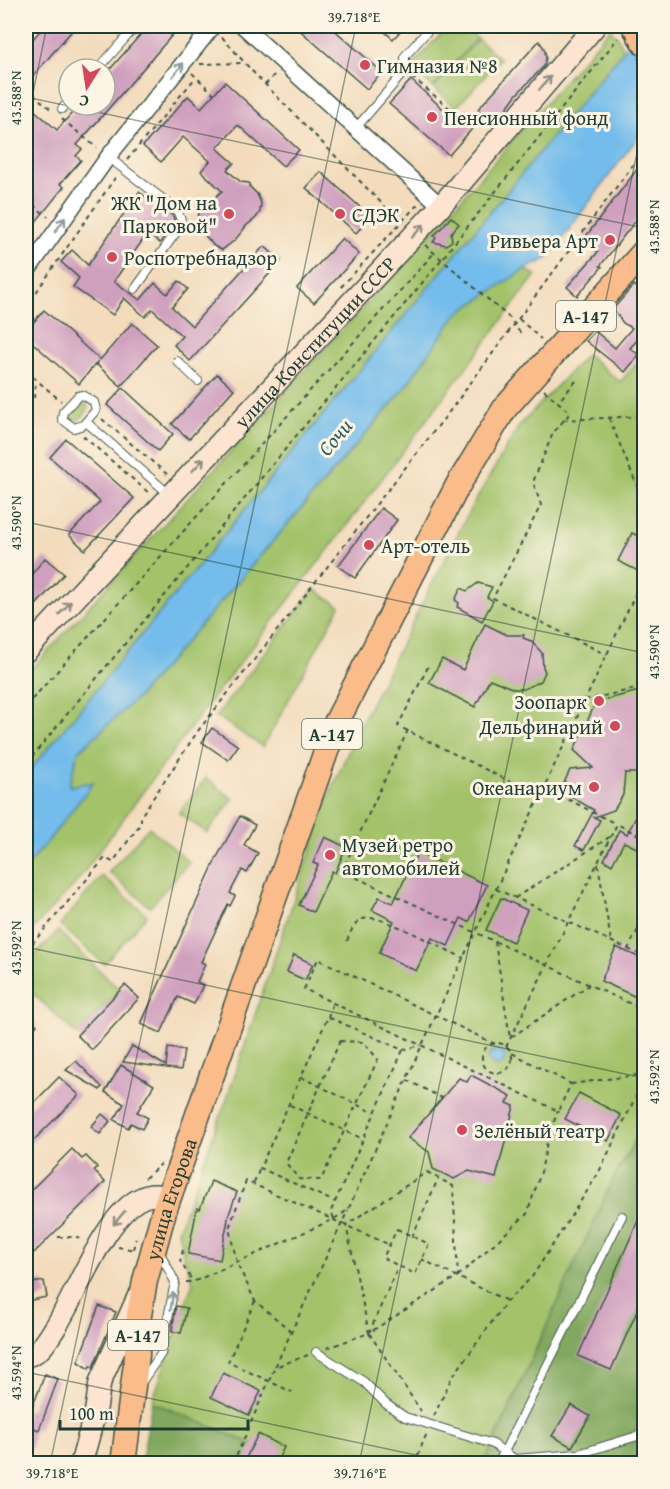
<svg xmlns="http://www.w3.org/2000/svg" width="670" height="1489" font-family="'Gentium Book Plus',serif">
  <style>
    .green { fill: #a3c26a; stroke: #61804f; stroke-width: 1.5 }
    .forest { fill: #82a85e; stroke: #507249; stroke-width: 1.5 }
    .water { fill: #73bceb; stroke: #497c90; stroke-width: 1.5 }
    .building { fill: #cf9fbe }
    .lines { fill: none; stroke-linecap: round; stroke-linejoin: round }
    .lane-casing { stroke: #3f5548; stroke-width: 10 }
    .street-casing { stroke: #3f5548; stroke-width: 18 }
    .secondary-casing { stroke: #3f5548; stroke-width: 24 }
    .primary-casing { stroke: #3f5548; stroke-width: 27 }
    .path { stroke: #3f5548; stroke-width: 2; stroke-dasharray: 4.5 4.5; stroke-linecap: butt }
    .lane { stroke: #fff; stroke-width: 8 }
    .street { stroke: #fff; stroke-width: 15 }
    .secondary { stroke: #fde4d1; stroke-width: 21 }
    .primary { stroke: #fabc8b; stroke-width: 24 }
    .path-bridge { stroke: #3f5548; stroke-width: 2; stroke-dasharray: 4.5 4.5; stroke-linecap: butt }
    .oneway { stroke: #8f9e9a }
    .oneway2 { stroke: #8e9082 }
    .ticks { fill: none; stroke: #1f3d34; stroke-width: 1.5; stroke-opacity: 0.45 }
    .poi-dot { fill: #d1495b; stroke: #fcf5e5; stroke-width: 2 }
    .labels { text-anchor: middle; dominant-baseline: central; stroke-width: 6; stroke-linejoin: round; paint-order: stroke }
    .shield { fill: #fcf5e5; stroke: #617469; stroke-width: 1.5 }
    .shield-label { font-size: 18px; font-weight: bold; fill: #1f3d34 }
    .poi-label { font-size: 20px; fill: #1f3d34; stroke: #fcf5e5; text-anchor: start }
    .street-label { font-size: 20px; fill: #1f3d34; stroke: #fcf5e5 }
    .water-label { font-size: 21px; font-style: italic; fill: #345d62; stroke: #fcf5e5 }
    .neatline { fill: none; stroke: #1f3d34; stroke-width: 2 }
    .ticks-label { font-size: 15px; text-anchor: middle; fill: #1f3d34 }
  </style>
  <rect width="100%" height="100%" fill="#fcf5e5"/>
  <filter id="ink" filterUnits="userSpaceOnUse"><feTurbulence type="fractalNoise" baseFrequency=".0167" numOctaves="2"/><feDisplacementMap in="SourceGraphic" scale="12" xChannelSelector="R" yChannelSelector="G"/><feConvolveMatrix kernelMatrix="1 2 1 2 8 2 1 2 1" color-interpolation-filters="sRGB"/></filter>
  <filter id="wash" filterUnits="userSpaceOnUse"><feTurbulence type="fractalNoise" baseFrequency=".008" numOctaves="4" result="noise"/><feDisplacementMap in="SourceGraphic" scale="24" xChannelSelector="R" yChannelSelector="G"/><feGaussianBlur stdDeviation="1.35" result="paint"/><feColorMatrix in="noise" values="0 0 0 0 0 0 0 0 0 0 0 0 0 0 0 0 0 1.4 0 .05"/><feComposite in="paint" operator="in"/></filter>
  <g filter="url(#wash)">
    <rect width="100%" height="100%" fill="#f3dbbc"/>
    <g class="green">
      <polygon points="448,26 463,26 477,38 433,87 411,67"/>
      <polygon points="610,29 618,38 624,50 26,775 26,675 443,220"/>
      <polygon points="478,39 500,59 456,108 434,88"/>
      <polygon points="525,269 536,275 332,545 217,692 75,884 26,936 26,867 48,841 93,783 69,786 78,752 140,695 401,393 456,315"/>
      <polygon points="587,354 620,382 644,355 644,1125 615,1176 484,1463 298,1463 152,1402 193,1282 184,1256 178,1230 226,1101 329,795 361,723 471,508 519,426"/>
      <path d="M80 403 84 404 88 407C86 414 81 419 74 421L69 417 70 413Z"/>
      <polygon points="314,589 340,606 263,747 216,716"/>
      <polygon points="206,778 233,799 207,833 179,813"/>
      <polygon points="149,827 189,862 150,907 109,872"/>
      <polygon points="102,876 147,915 104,964 60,925"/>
      <polygon points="58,931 120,990 77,1035 26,987 26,964"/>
    </g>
    <g class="forest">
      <polygon points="644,1125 644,1463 484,1464 615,1175"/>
      <polygon points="152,1402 298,1463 141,1464"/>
    </g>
    <g class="water">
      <polygon points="638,26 644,26 644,129 547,259 525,269 456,315 401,393 140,695 78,752 69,786 94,782 48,841 26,867 26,775 624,50"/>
      <circle cx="497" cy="1058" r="8"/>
    </g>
    <g id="blocks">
      <g class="building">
        <polygon points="44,26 76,26 26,84 26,47"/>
        <polygon points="148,26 180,26 77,145 82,149 76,156 81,160 60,184 64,187 26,234 26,103 57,130 79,105 105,105 105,75"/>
        <polygon points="295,26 330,26 382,72 367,89"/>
        <polygon points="378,26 405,26 393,39"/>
        <polygon points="539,41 544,48 546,57 544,66 516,95 498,120 491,121 478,109"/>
        <polygon points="411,80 452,117 472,119 473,125 471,130 449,155 389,104"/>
        <polygon points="225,82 299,150 283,166 238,125 217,148 234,163 227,170 241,182 249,183 249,186 257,194 261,203 260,212 256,218 247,225 235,240 222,250 214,246 197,226 199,212 222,191 201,171 210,161 183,137 161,162 143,146 188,96 201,108"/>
        <polygon points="645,159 645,186 640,192 645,196 645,209 600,266 602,267 577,296 567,287 598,252 583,240"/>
        <polygon points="321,172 371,217 356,233 306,188"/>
        <polygon points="139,192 173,216 175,222 160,243 147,234 114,281 140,300 155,283 167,294 179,281 188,289 172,307 192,326 264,246 281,261 190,361 174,345 182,336 152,309 145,317 124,298 113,315 73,287 79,278 61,262 72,250 88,265"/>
        <polygon points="451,217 459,224 451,233 452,241 446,245 433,242 436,238 434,236"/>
        <polygon points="342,238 359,254 314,303 297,288"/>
        <polygon points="634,285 645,292 645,332 630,348 639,355 625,372 586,341 595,331 615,348 632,328 623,323 613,309"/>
        <polygon points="44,310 100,360 132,323 157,345 121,386 96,364 98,361 79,384 26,337 26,331"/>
        <polygon points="217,374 234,389 189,439 172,424"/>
        <polygon points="123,388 173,434 158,451 107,405"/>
        <polygon points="66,439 134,498 85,550 69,535 100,502 50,457"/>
        <polygon points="381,508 397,520 355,578 338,566"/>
        <polygon points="632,533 645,539 645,557 638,571 618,561"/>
        <polygon points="45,558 64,574 26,616 26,581"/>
        <polygon points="478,583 492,587 487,597 493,601 482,621 457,607 459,603 455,600 461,588 467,591"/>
        <polygon points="485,624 507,635 524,635 523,638 531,641 542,653 543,667 545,672 541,681 524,689 514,689 490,679 475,707 429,683 442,659 463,670"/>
        <polygon points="639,691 645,696 645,773 625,773 623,795 614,810 594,817 600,820 584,850 575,846 594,810 563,792 564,783 570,770 593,768 574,750 596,702"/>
        <polygon points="212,728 238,746 228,760 202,742"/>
        <polygon points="645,800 645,852 624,842 612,865 604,860 619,830 627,834"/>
        <polygon points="240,816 255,825 244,845 258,853 247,873 242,870 230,893 235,896 230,906 228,904 201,962 205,964 197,982 203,985 194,1004 178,997 161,1033 141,1024 217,857"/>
        <polygon points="325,837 346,847 335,873 332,871 313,912 299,905 318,865 313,863"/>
        <polygon points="418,852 487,885 469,922 461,918 448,946 432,938 416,971 379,953 394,921 372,910 379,897 393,903"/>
        <polygon points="501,898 527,910 513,942 486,930"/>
        <polygon points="616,947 645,960 645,1001 601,981"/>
        <polygon points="294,955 313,964 305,980 287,972"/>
        <polygon points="125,985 139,998 92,1050 77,1035"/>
        <polygon points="26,1014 37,1025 26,1038"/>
        <polygon points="132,1046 166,1066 168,1048 184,1050 181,1070 123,1062"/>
        <polygon points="76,1061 102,1087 100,1090 66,1070"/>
        <polygon points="121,1065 154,1085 137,1112 148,1118 142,1129 131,1123 128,1128 114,1120 124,1104 105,1092"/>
        <polygon points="471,1075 511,1096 507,1103 514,1106 496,1178 469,1171 454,1179 433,1169 429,1152 408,1138 459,1078 467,1082"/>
        <polygon points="59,1077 79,1095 26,1148 26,1111"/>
        <polygon points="579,1093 621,1115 608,1141 565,1119"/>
        <polygon points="102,1114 110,1121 100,1134 91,1127"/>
        <polygon points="72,1149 82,1159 86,1156 97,1167 94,1171 105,1182 34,1253 26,1244 26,1195"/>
        <polygon points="211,1181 237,1192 229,1214 220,1260 188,1254 197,1208 200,1209"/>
        <polygon points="645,1205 645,1293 611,1370 578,1356"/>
        <polygon points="44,1281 47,1297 26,1301 26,1284"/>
        <polygon points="99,1306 116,1312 93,1367 90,1366 89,1369 78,1362"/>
        <polygon points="176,1306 187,1308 181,1333 172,1331"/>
        <polygon points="223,1373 261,1391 249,1415 211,1397"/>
        <polygon points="45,1374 58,1379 39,1430 34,1428 31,1448 26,1447 26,1409 31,1411"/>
        <polygon points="571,1405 590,1416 572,1447 552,1436"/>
        <polygon points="258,1434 284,1447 276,1464 243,1464"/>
      </g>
    </g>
  </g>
  <g filter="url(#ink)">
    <use href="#blocks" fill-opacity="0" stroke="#3f5548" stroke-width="1.5"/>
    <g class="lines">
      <g class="lane-casing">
        <g id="lane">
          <polyline points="98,69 136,26"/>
          <polyline points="62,109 69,101"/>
          <polyline points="355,129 405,71 405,56 432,26"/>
          <polyline points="108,157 177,210 181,220 180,227 135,289"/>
          <polyline points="177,361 198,381"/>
          <polygon points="83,395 94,402 96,410 83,425 74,428 62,419 63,412 78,396"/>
          <polyline points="86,422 169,494"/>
          <polyline points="622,1216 504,1452 515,1459 578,1454 644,1434"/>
          <polyline points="316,1352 364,1382 386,1404 405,1417 493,1444 504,1452 498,1464"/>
          <polyline points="141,1383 161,1354 175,1282 159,1251"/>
        </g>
      </g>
      <g class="street-casing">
        <g id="street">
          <polyline points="243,26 441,206"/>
          <polyline points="26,273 108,157 213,26"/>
        </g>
      </g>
      <g class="secondary-casing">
        <g id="secondary">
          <path id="s1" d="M26 651 441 206 595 26"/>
          <path d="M26 1356C41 1353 47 1340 55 1328 77 1294 105 1214 142 1198 151 1193 160 1195 169 1198"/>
          <polyline points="81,1464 96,1409 100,1382 138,1297"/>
        </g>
      </g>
      <g class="primary-casing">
        <g id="primary">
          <polyline points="634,26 644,43"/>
          <path id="s2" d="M123 1464 137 1355 139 1315 145 1281 164 1211 336 723 458 485 505 408 644 252"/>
        </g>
      </g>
      <g class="path">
        <polyline points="355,26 357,28"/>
        <polyline points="222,37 252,71 399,221"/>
        <polyline points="200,64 245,63"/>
        <polyline points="192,73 214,94"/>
        <polyline points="412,77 453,111 474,114 488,126"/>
        <polyline points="265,85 276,73"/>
        <polyline points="26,88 53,111"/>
        <polyline points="62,119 97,148"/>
        <polyline points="127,160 196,77"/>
        <polyline points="26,199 48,217"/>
        <polyline points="636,236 644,227"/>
        <polyline points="425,245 512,320 514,326 521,333"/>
        <polyline points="341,287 419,203"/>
        <polyline points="26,307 117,175"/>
        <polyline points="519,319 541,339"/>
        <polyline points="637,339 644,345"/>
        <polyline points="644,348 642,350 644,352"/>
        <polyline points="26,371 61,401"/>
        <polyline points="576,381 558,402 570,413 553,433 533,482 541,505 493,598 607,655"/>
        <polyline points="544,390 558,402"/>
        <polyline points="34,398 36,380"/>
        <polyline points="609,418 644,503"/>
        <polyline points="102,419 168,475"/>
        <polyline points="563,420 644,416"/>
        <polyline points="83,436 149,493"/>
        <polyline points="428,667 398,726 539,796"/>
        <polyline points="585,700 644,687"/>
        <polyline points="26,706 434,253"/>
        <polyline points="408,730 342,871 644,1010"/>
        <polyline points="26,764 441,260 618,38"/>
        <polyline points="544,787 616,824"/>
        <polyline points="598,864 611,941"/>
        <polyline points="496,889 628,949 644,918"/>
        <polyline points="515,898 611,836"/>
        <path d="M347 941C351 931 355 919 368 918 385 916 445 950 464 958"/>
        <polyline points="495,942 510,1038 589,985"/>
        <polyline points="628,949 644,956"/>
        <polyline points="26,951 105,858 113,862 141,823 141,816 198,731 446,416 644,150"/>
        <polyline points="328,1017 333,1002"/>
        <polygon points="340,1041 363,1042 378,1059 321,1180 299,1179 286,1163"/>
        <circle cx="497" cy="1058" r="15"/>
        <polyline points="495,1044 318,959 304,989 558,1111 571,1084 510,1052"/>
        <polyline points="506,1047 617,824 644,838"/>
        <polyline points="403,1050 421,1045"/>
        <polyline points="301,1077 374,1113"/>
        <polyline points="407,1080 442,1098"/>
        <polyline points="571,1084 644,1074"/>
        <polyline points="290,1105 363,1139"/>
        <polygon points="427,1172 453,1186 458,1276 369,1333 346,1225"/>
        <polyline points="145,1178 161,1164"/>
        <polyline points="254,1183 260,1168"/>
        <polyline points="334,1219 331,1211 335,1202 403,1050 328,1017 260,1168 335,1202"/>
        <polygon points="397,1229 429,1244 415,1274 383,1258"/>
        <polyline points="58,1237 77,1237 84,1241"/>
        <polyline points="412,1237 438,1179"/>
        <polyline points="118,1247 135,1250"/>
        <polyline points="133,1249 136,1238"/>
        <polyline points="183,1250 180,1261 193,1282"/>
        <polyline points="421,1259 507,1301"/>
        <polyline points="458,1276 527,1214 541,1172 548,1137 558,1111"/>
        <polyline points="186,1282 193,1282 334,1219 348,1210 422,1045 644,576"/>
        <polyline points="255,1301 228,1362 292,1392"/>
        <polyline points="291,1331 255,1301 237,1263 229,1228 246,1181 390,1245"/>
        <polyline points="369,1333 398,1267"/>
        <polyline points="327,1348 369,1333 421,1411"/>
        <polyline points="308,1355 275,1367 348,1210"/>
        <polyline points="434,1416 451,1379 507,1301 532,1277 598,1174 644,1080"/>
        <polyline points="233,1464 275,1367"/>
        <polyline points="414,1464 427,1433"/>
      </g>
      <use href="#lane" class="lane"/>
      <use href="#street" class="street"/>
      <use href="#secondary" class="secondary"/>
      <use href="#primary" class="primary"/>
      <polyline class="path-bridge" points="621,26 644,68"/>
    </g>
    <defs><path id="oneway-shaft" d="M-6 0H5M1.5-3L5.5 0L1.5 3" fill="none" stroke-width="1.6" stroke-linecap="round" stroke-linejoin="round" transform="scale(1.5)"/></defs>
    <g class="oneway">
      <use href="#oneway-shaft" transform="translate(178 70) rotate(-52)"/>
      <use href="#oneway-shaft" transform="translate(60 225) rotate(-55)"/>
      <use href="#oneway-shaft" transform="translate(172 1301) rotate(-80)"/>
    </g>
    <g class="oneway2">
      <use href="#oneway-shaft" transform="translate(545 83) rotate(-49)"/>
      <use href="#oneway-shaft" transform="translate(418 231) rotate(-47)"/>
      <use href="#oneway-shaft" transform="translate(198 465) rotate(-47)"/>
      <use href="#oneway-shaft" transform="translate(65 608) rotate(-47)"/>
      <use href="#oneway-shaft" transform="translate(119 1218) rotate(130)"/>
    </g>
  </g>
  <path class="ticks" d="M26 97 644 228M26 126 47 26M26 522 644 653M26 947 644 1078M26 1372 458 1464M50 1464 356 26M359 1464 644 120"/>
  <g class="poi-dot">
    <circle cx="365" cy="65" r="6"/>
    <circle cx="432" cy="117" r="6"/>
    <circle cx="229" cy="214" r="6"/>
    <circle cx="340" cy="214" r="6"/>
    <circle cx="610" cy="240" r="6"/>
    <circle cx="112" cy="257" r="6"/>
    <circle cx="369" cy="545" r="6"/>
    <circle cx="599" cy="701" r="6"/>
    <circle cx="615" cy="726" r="6"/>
    <circle cx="594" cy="787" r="6"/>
    <circle cx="330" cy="855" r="6"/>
    <circle cx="462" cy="1130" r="6"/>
  </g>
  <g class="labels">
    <g class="shield">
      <rect x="556" y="301" width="60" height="30" rx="4.5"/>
      <rect x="302" y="719" width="60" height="30" rx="4.5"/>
      <rect x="108" y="1320" width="60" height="30" rx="4.5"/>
    </g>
    <g class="shield-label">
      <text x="586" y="316">А-147</text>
      <text x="332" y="734">А-147</text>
      <text x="138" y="1335">А-147</text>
    </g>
    <g class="poi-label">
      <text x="377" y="65">Гимназия №8</text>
      <text x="444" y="117">Пенсионный фонд</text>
      <text x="217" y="202" text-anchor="end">ЖК "Дом на<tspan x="217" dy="23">Парковой"</tspan></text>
      <text x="352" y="214">СДЭК</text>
      <text x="598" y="240" text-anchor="end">Ривьера Арт</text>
      <text x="124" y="257">Роспотребнадзор</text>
      <text x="381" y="545">Арт-отель</text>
      <text x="587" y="701" text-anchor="end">Зоопарк</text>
      <text x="603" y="726" text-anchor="end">Дельфинарий</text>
      <text x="582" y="787" text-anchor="end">Океанариум</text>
      <text x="342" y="844">Музей ретро<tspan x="342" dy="23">автомобилей</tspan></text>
      <text x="474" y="1130">Зелёный театр</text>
    </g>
    <g class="street-label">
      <text stroke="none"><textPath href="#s1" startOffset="423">улица Конституции СССР</textPath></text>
      <text stroke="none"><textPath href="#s2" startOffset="270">улица Егорова</textPath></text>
    </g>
    <g class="water-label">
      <text transform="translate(335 437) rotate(-50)">Сочи</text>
    </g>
  </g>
  <rect width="670" height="1489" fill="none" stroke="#fcf5e5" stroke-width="66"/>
  <g transform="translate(87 87) rotate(192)"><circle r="28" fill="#fcf5e5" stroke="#a4ab9e" stroke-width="1.5"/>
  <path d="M0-4.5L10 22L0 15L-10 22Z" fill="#d1495b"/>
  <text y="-9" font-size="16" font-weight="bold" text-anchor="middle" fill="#1f3d34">С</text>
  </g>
  <path d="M60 1420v9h188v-9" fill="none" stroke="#1f3d34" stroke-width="3"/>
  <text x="69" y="1420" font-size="18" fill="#1f3d34" stroke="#fcf5e5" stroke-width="4.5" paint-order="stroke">100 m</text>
  <rect x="33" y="33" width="604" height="1423" class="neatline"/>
  <g class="ticks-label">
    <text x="354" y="22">39.718°E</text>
    <text transform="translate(16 98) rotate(-90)" y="5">43.588°N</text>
    <text transform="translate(654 227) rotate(-90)" y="5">43.588°N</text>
    <text transform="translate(16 523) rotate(-90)" y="5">43.590°N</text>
    <text transform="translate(654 652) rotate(-90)" y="5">43.590°N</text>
    <text transform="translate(16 948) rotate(-90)" y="5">43.592°N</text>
    <text transform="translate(654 1077) rotate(-90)" y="5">43.592°N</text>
    <text transform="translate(16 1373) rotate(-90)" y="5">43.594°N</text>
    <text x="52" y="1478">39.718°E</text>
    <text x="360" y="1478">39.716°E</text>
  </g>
</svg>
